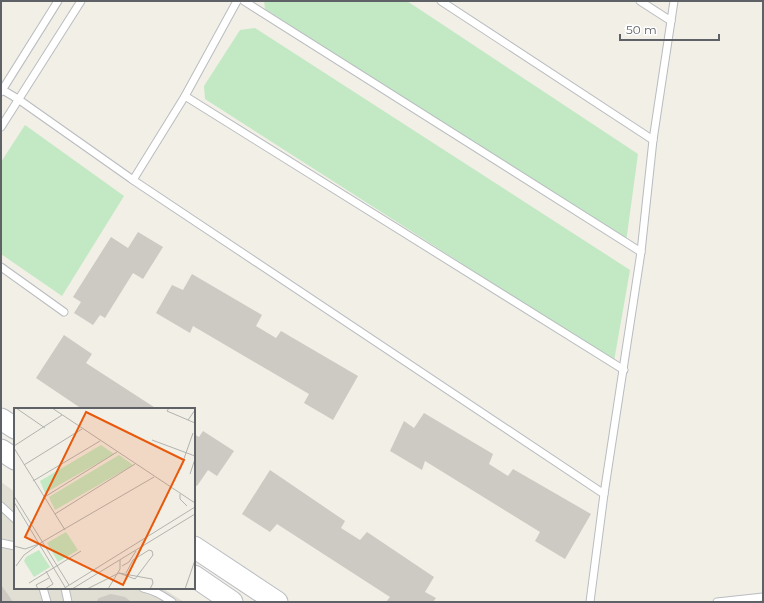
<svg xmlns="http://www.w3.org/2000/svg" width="764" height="603" font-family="Montserrat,sans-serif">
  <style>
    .education { fill: #e1ded4 }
    .green { fill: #c2e9c3 }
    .building { fill: #cccac3 }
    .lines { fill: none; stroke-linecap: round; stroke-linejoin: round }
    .service-casing { stroke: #b9bcc0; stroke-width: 9 }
    .secondary-casing { stroke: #babdc2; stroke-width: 23 }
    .service { stroke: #fff; stroke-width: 7 }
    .secondary { stroke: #fff; stroke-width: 21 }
    .inset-road { fill: none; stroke: #b2b3af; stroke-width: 1 }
    .view { fill: #e8590c; fill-opacity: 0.15; stroke: #e8590c; stroke-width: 2 }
    .inset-edge { fill: none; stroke: #5e6267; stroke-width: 2 }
  </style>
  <rect width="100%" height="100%" fill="#f1efe6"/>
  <polygon class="education" points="1,482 15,492 15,588 162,588 184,602 1,602"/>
  <g class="green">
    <polygon points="264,1 407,1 638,154 626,242 265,9"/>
    <polygon points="255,28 630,270 614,361 205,99 204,86 240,30"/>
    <polygon points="25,125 124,196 62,296 1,254 1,162"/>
  </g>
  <g class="building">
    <polygon points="138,232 163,247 143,279 133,273 105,318 100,315 93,325 74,313 81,302 73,297 111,237 128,248"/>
    <polygon points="192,274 262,315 256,326 276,338 281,331 358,376 333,420 304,403 309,394 193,326 190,333 156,313 172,285 183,290"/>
    <polygon points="64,335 92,354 86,363 157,409 82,409 36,378"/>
    <polygon points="424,413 493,454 489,464 508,476 513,469 591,514 565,559 535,541 540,532 425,461 422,470 390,451 404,421 414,428"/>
    <polygon points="203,431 234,451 217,476 208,470 197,486 194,484 194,434 199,437"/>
    <polygon points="270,470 345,521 341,528 360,540 367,532 434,577 425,592 436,598 433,602 386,602 390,597 277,524 270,532 242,514"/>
    <polygon points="1,585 7,593 13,602 1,602"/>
    <polygon points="111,594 125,597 131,602 96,602 99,598"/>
  </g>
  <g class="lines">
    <g class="service-casing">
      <g id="service">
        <polyline points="237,1 185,96 624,370"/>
        <polyline points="244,1 641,252"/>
        <polyline points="441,1 653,140"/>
        <polyline points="640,1 671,21"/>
        <polyline points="1,89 18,99 133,180 604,494"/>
        <polyline points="1,92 58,1"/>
        <polyline points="1,127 81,1"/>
        <polyline points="133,180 185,96"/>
        <polyline points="1,267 64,312"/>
        <polyline points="1,506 15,519"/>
        <polyline points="1,543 15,546"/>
        <polyline points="43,588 47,602"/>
        <polyline points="65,588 68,602"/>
        <path d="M143 588C154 590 163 596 172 602"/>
        <polyline points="590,602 604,494 641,252 653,140 674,1"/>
        <polyline points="717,602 763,597"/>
      </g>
    </g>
    <g class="secondary-casing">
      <g id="secondary">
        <polyline points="1,419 15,428"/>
        <polyline points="1,450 15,459"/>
        <polyline points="194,547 277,602"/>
        <polyline points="194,576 232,602"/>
      </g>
    </g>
    <use href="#service" class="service"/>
    <use href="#secondary" class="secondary"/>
  </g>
  <g transform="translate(14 408)">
    <rect width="181" height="181" fill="#f1efe6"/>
    <path d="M87 37 100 46 31 85 26 73ZM105 47 119 57 41 102 35 89ZM52 124 64 142 44 154 33 135ZM25 142 36 159 20 169 10 153 12 149Z" fill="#c2e9c3"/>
    <path class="inset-road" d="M2 0 31 20M38 0 181 95M155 0 153 3 181 15M174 12 181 2M138 32 181 48M0 38 48 7M0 40 41 106 121 56M10 57 68 21M166 62 179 25M176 66 181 51M19 73 86 33M166 86V91L173 98M0 88 55 177M29 90 103 44M0 94 51 179M41 106 51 122M0 138 11 141 25 136M2 158 10 147 28 134 140 69M108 158 115 154 122 143M105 165 121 171 139 147 138 143 135 142 119 152 112 165M15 175 67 143M24 181 22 177 35 170M31 181 39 176 32 163M49 181 181 99M58 181 181 106M73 181 105 165 138 171 139 175 136 181M94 181 106 161V152M171 181 181 152"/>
    <path class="view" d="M72 4 170 52 109 177 11 129Z"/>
    <rect width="181" height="181" class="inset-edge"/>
  </g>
  <rect width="764" height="603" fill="none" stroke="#5e6267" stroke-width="4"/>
  <path d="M620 34v6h99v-6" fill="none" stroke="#5e6267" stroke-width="2"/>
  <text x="626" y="34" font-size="12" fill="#5e6267" stroke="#ffffff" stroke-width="3" paint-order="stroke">50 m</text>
</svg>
